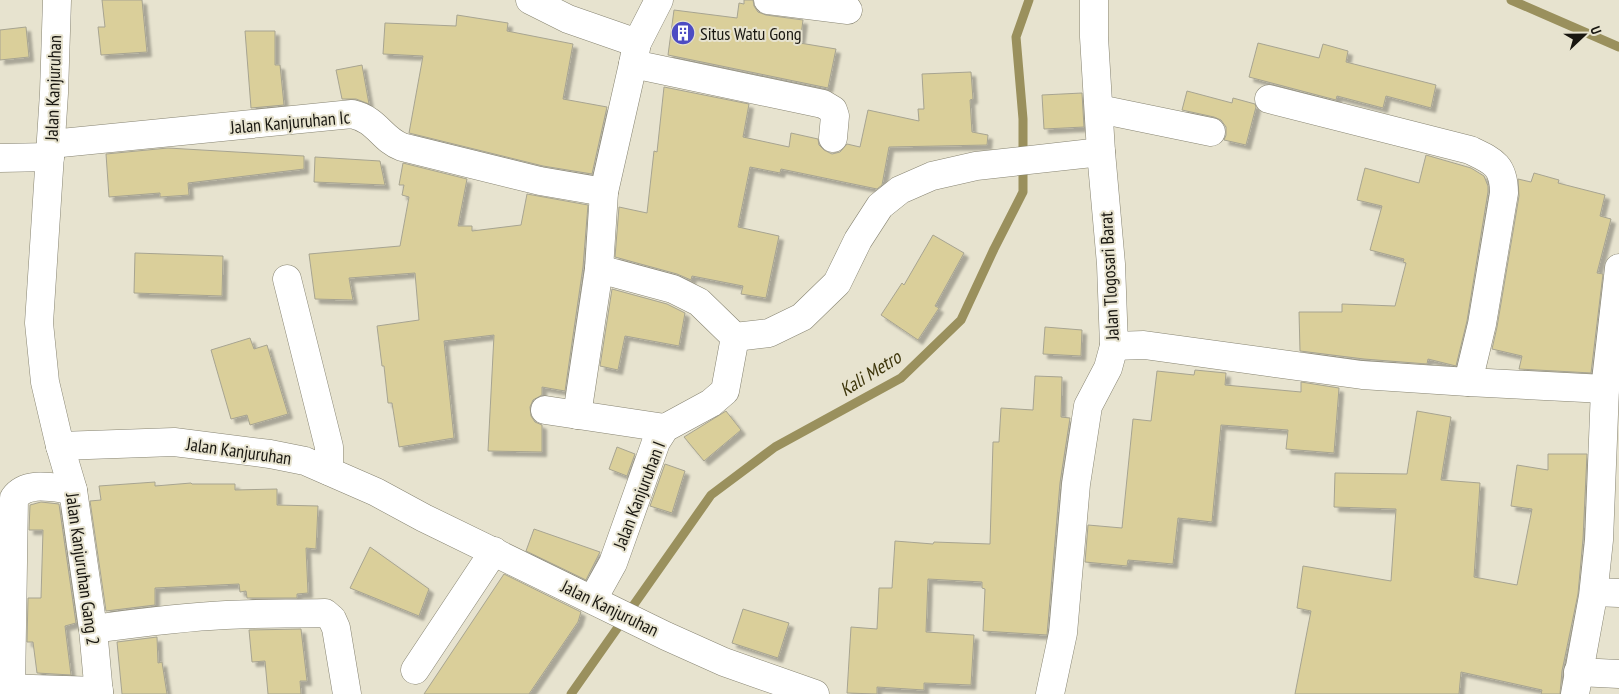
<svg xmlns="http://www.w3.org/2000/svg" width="1619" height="694" font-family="'PT Sans Narrow',sans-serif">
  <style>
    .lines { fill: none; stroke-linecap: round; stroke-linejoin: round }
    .stream { stroke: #9a905d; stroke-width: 9 }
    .building { fill: #dacf9a; stroke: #a7a491; filter: url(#shadow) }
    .minor-casing { stroke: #878472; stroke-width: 29 }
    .minor { stroke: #fff; stroke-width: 28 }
    .labels { text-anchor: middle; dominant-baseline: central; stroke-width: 4; stroke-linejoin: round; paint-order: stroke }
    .poi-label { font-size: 18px; fill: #181610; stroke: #e7e3cf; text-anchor: start }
    .street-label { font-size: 18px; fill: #181610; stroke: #e7e3cf }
    .water-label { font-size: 19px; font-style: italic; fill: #3d350a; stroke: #e7e3cf }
  </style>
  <defs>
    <filter id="shadow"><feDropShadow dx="4.5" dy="4.5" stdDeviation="1" flood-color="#0004"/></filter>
  </defs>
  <rect width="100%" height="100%" fill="#e7e3cf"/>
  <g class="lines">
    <g class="stream">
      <polyline points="1511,0 1619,47"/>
      <polyline points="571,694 711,495 775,447 901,378 961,320 994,249 1023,192 1023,119 1016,37 1029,0"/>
    </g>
  </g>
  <g class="building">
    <polygon points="102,0 142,0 147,52 101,55 98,27 105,27"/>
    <polygon points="744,0 753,0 754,6 758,12 766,15 803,20 800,43 836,49 828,88 668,55 674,10 737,18 739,3 744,4"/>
    <polygon points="457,15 508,23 507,31 573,44 563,99 607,107 592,174 543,166 409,133 423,56 383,54 385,23 456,26"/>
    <polygon points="26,27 29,57 0,60 0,30"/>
    <polygon points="245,31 275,31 275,65 280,65 284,105 251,108"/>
    <polygon points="1258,43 1319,58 1323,44 1348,51 1346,62 1436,85 1431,108 1386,96 1383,108 1337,96 1336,100 1249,77"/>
    <polygon points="362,65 369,104 356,99 342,99 336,70"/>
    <polygon points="971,72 973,99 970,100 972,132 988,135 987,145 889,147 882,185 877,189 781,169 780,173 750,167 738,227 779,236 766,298 741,294 743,286 692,276 691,280 677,274 615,257 619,207 647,213 654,151 657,152 664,87 749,104 743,137 789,147 791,133 818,139 819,145 824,150 832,154 840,152 847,144 860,147 868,110 919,121 918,109 924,109 922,74"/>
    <polygon points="1187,91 1232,103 1233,98 1255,104 1256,107 1246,145 1224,140 1226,135 1226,127 1221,120 1214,117 1182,110"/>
    <polygon points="1082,93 1084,127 1044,129 1042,95"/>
    <polygon points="168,148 304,156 304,169 188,183 189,195 160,197 160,193 109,197 106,154"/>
    <polygon points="1426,155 1471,168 1484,176 1488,186 1488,192 1467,321 1456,366 1428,359 1427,364 1364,359 1300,351 1299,312 1342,312 1342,304 1395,306 1406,263 1403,262 1404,259 1370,250 1382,206 1357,200 1365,168 1419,183"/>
    <polygon points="315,157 380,161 385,185 314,182"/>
    <polygon points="403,163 467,179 458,226 472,226 472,231 521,225 527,194 588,205 583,267 565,391 542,387 542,395 533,400 530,407 531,416 535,422 542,425 542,452 488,451 494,335 444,341 454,438 399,447 392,403 388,403 384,366 382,366 377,326 419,320 415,273 349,278 353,300 315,299 309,254 400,246 409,197 402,195 404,185 399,185"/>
    <polygon points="1534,173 1559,180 1558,183 1605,195 1600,216 1611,219 1597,273 1603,274 1591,373 1519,369 1522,356 1492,349 1497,327 1519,196 1518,179 1531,182"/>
    <polygon points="933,235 964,253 935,306 939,308 918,340 881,315 902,283 904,285"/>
    <polygon points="135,253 223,256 222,296 134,293"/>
    <polygon points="612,289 667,304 685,313 679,346 625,336 618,370 600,366"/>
    <polygon points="1045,327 1082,330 1081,356 1043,354"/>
    <polygon points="250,338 254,349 267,345 288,414 250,425 247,415 231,419 211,350"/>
    <polygon points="1195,370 1226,373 1225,385 1301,392 1301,382 1339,388 1334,453 1286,449 1288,430 1221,425 1212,522 1178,518 1173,564 1128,560 1127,566 1085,562 1088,525 1122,528 1133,419 1151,421 1157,371 1194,375"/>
    <polygon points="1035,376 1062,377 1061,417 1070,418 1060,483 1047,635 983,631 985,589 982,588 982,582 928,579 926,632 974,635 971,685 924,683 924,690 877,687 877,694 847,693 851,627 877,629 879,588 892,588 895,541 933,544 934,542 990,544 993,442 999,442 1001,408 1033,410"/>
    <polygon points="726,411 741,430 704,461 684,437"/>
    <polygon points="1417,411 1451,417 1441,480 1480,483 1474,577 1517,585 1532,509 1511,506 1517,465 1548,470 1548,454 1587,454 1583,539 1578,594 1562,671 1560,694 1541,694 1542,690 1461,672 1459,694 1295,694 1311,611 1297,608 1303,566 1391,581 1396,509 1334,507 1335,473 1407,474"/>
    <polygon points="617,447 635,454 627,476 609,469"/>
    <polygon points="665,464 685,471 672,513 650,506"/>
    <polygon points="155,482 155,486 191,483 192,484 235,484 235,490 277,489 277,505 318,506 316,549 306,548 308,593 297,594 297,598 247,598 246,591 240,592 239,584 155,588 155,605 106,611 90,501 101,500 99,486"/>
    <polygon points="41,502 59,504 76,623 65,626 71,675 37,673 33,642 27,642 28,598 41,598 43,530 29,530 30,505"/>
    <polygon points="534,529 600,552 586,580 526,551"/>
    <polygon points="370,547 429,589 419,616 350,588"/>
    <polygon points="504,574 581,612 578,622 529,694 424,694"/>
    <polygon points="743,609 789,623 778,658 732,643"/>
    <polygon points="301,629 307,681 300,681 301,694 268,694 265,661 252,662 249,630"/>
    <polygon points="157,637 158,663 162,662 167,694 122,694 117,642"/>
  </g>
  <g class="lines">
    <g class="minor-casing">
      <g id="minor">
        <polyline points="57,0 54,93 39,323 45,382 60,446 174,442 270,454 305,461 376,492 424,518 666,636 724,662 815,694"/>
        <polyline points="530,0 568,19 637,43"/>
        <polyline points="768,0 848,10"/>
        <polyline points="633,64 823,104 833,110 835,116 833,138"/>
        <path d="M1269 99 1470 150C1493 161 1504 165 1504 193L1482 324 1468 382"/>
        <polyline points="1099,109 1211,132"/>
        <path d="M51 144 352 114C378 120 381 139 402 147L540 181 604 192"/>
        <polyline points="0,158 50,157"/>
        <polyline points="287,279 329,447 329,471"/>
        <polyline points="735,337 769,333 802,317 837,283 858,240 880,206 900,190 932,176 976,166 1101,152"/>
        <polyline points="1114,346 1144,345 1362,375 1468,382 1605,389"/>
        <polyline points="545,410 665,428"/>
        <polyline points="577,415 599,269 604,192 633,64 637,43 659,0"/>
        <polyline points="60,446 73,490 93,629 99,694"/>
        <polyline points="1594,592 1619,593"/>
        <polyline points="593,599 613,563 656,442 665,428 711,403 725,391 735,337 699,302 673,289 599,269"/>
        <path d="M93 629C137 623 181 617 226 615 259 613 292 614 325 613L332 619 336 628 347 694"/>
        <polyline points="415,670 494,551"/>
        <polyline points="1578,672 1619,674"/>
        <polyline points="0,688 99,691"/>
        <path d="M11 690 14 498C27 480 54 488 73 490"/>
        <polyline points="1050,694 1063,633 1076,484 1088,406 1108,368 1114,346 1111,264 1101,152 1094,37 1094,0"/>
        <polyline points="1575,694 1593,596 1599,540 1605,389 1619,268"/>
      </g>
    </g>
    <use href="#minor" class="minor"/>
  </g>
  <defs>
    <g id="building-disc" transform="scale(1.25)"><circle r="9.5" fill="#4d4cc3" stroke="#e7e3cf"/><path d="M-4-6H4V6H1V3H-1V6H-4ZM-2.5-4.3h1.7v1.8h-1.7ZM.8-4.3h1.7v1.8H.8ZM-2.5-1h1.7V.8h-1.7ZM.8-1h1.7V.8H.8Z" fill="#fff"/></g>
  </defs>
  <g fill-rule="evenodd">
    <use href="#building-disc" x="683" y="33"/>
  </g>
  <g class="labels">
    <g class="poi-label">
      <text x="700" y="33">Situs Watu Gong</text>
    </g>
    <g class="street-label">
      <text transform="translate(53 88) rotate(-88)">Jalan Kanjuruhan</text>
      <text transform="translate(290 122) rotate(-5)">Jalan Kanjuruhan Ic</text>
      <text transform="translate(1109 276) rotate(-93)">Jalan Tlogosari Barat</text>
      <text transform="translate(239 451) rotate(8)">Jalan Kanjuruhan</text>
      <text transform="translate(639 495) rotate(-69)">Jalan Kanjuruhan I</text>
      <text transform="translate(83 569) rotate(82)">Jalan Kanjuruhan Gang 2</text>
      <text transform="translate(610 608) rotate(26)">Jalan Kanjuruhan</text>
    </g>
    <g class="water-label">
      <text transform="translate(870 373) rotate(-32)">Kali Metro</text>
    </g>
  </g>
  <g transform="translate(1584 35) rotate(68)" stroke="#e7e3cf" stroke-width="4" paint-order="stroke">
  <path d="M0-4L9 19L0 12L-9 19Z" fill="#181610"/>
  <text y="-8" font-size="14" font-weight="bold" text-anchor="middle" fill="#181610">U</text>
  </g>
</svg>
